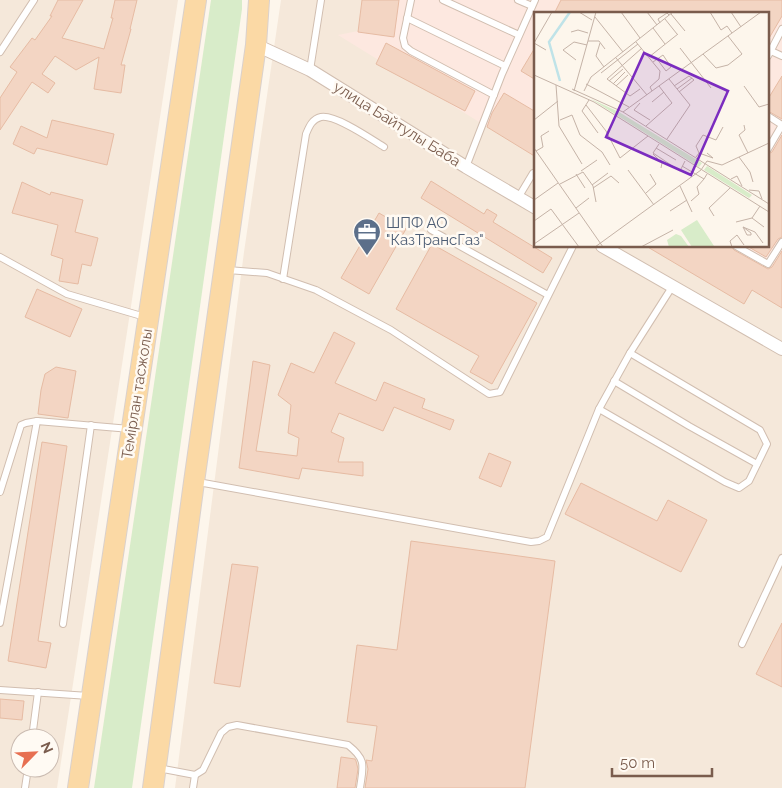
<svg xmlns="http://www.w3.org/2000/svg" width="782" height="788" font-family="Raleway,sans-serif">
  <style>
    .residential { fill: #f5e8da; fill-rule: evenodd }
    .commercial { fill: #fde8e0 }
    .green { fill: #d8ecc9 }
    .building { fill: #f3d5c3; stroke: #e6bba3 }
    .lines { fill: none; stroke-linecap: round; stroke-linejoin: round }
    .service-casing { stroke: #d1beb0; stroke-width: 8 }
    .minor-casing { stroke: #d1beb0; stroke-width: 14 }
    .primary-casing { stroke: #dad1cd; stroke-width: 22 }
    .service { stroke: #fff; stroke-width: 6 }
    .minor { stroke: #fff; stroke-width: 12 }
    .primary { stroke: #fbd9a5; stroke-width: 20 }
    .labels { text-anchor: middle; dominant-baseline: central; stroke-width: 5; stroke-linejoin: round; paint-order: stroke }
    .street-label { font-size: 15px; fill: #7a5c4d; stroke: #fffaf3 }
    .service-label { font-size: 15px; fill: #4e5e75; stroke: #fffaf3; text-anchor: start }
    .inset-river { fill: none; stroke: #bfe3e8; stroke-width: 2.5 }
    .inset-road { fill: none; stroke: #c5b3a7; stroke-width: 1 }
    .view { fill: #7b2cbf; fill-opacity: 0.15; stroke: #7b2cbf; stroke-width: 2.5 }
    .inset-edge { fill: none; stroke: #7a5c4d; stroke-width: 2.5 }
  </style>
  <rect width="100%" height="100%" fill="#fdf6ec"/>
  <g class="residential">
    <path d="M0 0H178L57 788H0ZM20 738H50V768H20Z"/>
    <path d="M281 0H782V788H175L244 252ZM536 14H768V246H536Z"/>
  </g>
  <polygon class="commercial" points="362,0 782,0 782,305 691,246 768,246 768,14 536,14 536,157 338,35 358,31"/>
  <polygon class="green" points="211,0 242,0 242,9 132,788 94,788"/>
  <g class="building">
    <polygon points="58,0 83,0 62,38 104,49 113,18 111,18 115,0 137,0 130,29 131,29 121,65 125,65 121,93 94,89 99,57 76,70 55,56 42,74 55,83 48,93 32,82 0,130 0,98 17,72 10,67 32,38 35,40 52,16 50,16"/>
    <polygon points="362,0 399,0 394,37 358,32"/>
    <polygon points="561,0 782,0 782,16 768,40 768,14 554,14"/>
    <polygon points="386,43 475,91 465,111 376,64"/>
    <polygon points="536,46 536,80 521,71"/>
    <polygon points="782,76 782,119 768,111 768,99"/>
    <polygon points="504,93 536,112 536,157 487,127 492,113"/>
    <polygon points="52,120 114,134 107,165 37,148 34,154 13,144 21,126 47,138"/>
    <polygon points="782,135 782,237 778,239 766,257 747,246 768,246 768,154 772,152"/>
    <polygon points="431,181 484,214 487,209 497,215 493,222 552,258 543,273 421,198"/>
    <polygon points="22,182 50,195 51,192 83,200 75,232 98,238 91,266 82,264 78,284 59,281 63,259 51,255 58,225 12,213"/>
    <polygon points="379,213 406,229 369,294 341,278"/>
    <polygon points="432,244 537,303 492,384 470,372 479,356 396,309"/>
    <polygon points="646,246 731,246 734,250 768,269 772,267 782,251 782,308 752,290 744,304"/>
    <polygon points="37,289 82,309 70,337 25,317"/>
    <polygon points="334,332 355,343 335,383 376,401 384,382 425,399 422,408 454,420 450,430 394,407 383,431 339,413 331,432 344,438 338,462 363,462 363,476 302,468 299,479 239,468 253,361 270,365 256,451 297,456 299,438 288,433 291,405 278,395 291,363 314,373"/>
    <polygon points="56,367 76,371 68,418 38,414 41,390 45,374"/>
    <polygon points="42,442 67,446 38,641 51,643 46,668 8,661"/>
    <polygon points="489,453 511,462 501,487 479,478"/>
    <polygon points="581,483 657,521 668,500 707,520 681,572 565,514"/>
    <polygon points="411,541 555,561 525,788 365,788 368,769 366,760 372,761 377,726 347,722 357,645 397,650"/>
    <polygon points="232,564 258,567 240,687 214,683"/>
    <polygon points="782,623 782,687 756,674"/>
    <polygon points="0,699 24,701 22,720 0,718"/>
    <polygon points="341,757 355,759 356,761 358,769 355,788 337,788"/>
  </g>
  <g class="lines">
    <g class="service-casing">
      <g id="service">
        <polyline points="411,0 403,38 405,46 411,51 494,95"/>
        <polyline points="443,0 519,35"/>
        <polyline points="518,0 532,6"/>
        <polyline points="407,18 505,66"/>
        <polyline points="771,51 782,56"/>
        <polyline points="0,52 34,0"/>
        <polyline points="768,56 782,29"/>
        <polyline points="310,70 321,0"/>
        <polyline points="768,116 782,125"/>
        <polyline points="768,149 782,125"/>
        <polyline points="466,167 502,74 535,0"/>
        <polyline points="518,198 533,173 536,172"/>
        <polyline points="431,230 548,295"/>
        <polyline points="736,246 768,264 782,242"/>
        <polyline points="0,257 67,294 145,317"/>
        <polyline points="228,270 267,273 316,290 391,330 489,394 500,392 573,246"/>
        <path d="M283 279 306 134C309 127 312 119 321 117 335 114 371 139 384 147"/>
        <polyline points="614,381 689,426 757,464"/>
        <polyline points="599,409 725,482 739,488 749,481 767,444 760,430 630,353"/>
        <polyline points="198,482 531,542 539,541 547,537 599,409 630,353 672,287"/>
        <polyline points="0,492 21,425 26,423 37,421"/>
        <polyline points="0,623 37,421 130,429"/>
        <polyline points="63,624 91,425"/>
        <polyline points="742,644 782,558"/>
        <polyline points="0,690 89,696"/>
        <polyline points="32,738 38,692"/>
        <path d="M158 768 195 775 203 770 221 733 228 727 237 725 348 745C367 760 363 766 360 788"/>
        <polyline points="25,788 28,768"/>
        <polyline points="193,788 195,775"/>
      </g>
    </g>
    <g class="minor-casing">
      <g id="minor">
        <polyline points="256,45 310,70 466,167 536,208"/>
        <polyline points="602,246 782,349"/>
      </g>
    </g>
    <g class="primary-casing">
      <g id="primary">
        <polyline points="78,788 196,0"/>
        <polyline points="153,788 194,482 256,45 259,0"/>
      </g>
    </g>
    <use href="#service" class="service"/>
    <use href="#minor" class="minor"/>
    <use href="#primary" class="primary"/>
  </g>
  <defs>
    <g id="office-pin" transform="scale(1.4375)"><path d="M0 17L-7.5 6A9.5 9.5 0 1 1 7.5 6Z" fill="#5c6f8a" stroke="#fffaf3"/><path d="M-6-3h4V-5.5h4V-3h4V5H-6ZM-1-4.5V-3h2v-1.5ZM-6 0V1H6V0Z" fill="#fff"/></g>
  </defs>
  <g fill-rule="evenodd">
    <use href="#office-pin" x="367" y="232"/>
  </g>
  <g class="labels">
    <g class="street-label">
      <text transform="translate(397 124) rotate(32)">улица Байтулы Баба</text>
      <text transform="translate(137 394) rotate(-81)">Темірлан тасжолы</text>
    </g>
    <g class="service-label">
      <text x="386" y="223">ШПФ АО<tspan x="386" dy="17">"КазТрансГаз"</tspan></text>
    </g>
  </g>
  <g transform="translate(534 12)">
    <rect width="235" height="235" fill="#fdf6ec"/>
    <path d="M57 87 85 100 168 151 165 155ZM173 154 218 183 215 186 170 158ZM163 208 180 234 179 235H158L147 218ZM142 222 147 224 155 235H135L133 228Z" fill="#d8ecc9"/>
    <path class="inset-river" d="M26 69 15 30 36 0"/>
    <path class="inset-road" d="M45 0 58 8M87 0 106 26M113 0 123 13M176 0 187 18 193 14 198 21M197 0 207 15M137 2 151 19M61 5 89 40M131 7 143 22M126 11 124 7 133 1 135 3M119 16 131 32M37 20 44 18 54 21M54 29H65L71 37M102 30 126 59 125 67 116 75 118 79M66 31 62 44 70 55M146 36 177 76M12 38 0 31 18 0M169 42 182 56 194 53 208 42 194 24M115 45 144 22M82 46 113 83M42 48 29 38 40 30 53 33M119 50 129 43 137 55 132 59 123 47M67 61 104 32M0 63 60 90 235 200M75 69 89 57M52 72 95 95M79 72 91 60M22 73 25 114 48 152M82 74 94 63M140 74 155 64 160 68 145 80M210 74 225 95 235 92M38 77 89 100 235 192M106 77 96 84 73 67 108 36M143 77 158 66M40 79 62 0M50 79 57 65 139 0M55 88 48 99 64 121M118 90 130 80M106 91 100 98 116 108M52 93 72 119 86 146 114 124M89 100 227 0M0 108 24 89M26 108 38 103 46 123 68 140 76 153M210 113 211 118 205 123 214 141M112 114 138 91 125 74M133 127 156 93 135 67M125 132 119 141 146 159 151 149M0 136 69 235M122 136 142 148M2 139 9 135 7 124 15 119M165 141 179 146 173 141M119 142 128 151 127 156M162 145 165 141 162 134 169 123 182 128 189 115M205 145 216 160 219 170M148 154 170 167 173 162M94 158 120 193M47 159 63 148M42 162 51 176M197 167 203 164 208 174M26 172 49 160 59 174 62 190M58 173 74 161M146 174 158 200M59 176 77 164 85 171M215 178 225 179 228 187M112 181 122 172 116 162M0 188 24 171M157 189 165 182 163 175 170 167M226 194 218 206 230 215M42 196 55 186M136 199 153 188M180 204 175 196 196 176M0 209 17 197 45 235M202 210 218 206M209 215 221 220 229 231M209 215 217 221V223H213ZM0 232 45 201M61 235 167 158 173 149 188 153 235 131M107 235 139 218M198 235 196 229 203 223 210 233"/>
    <path class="view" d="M110 41 194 79 157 163 72 125Z"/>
    <rect width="235" height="235" class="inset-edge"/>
  </g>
  <g transform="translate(35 753) rotate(66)"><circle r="24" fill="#fffaf3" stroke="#cabbb1"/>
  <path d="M0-4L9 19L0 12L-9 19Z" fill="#e76f51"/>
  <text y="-8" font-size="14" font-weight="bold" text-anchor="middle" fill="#7a5c4d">N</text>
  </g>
  <path d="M612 768v8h100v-8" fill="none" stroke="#7a5c4d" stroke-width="2.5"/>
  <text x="620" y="768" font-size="15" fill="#7a5c4d" stroke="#fffaf3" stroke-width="4" paint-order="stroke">50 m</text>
</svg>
